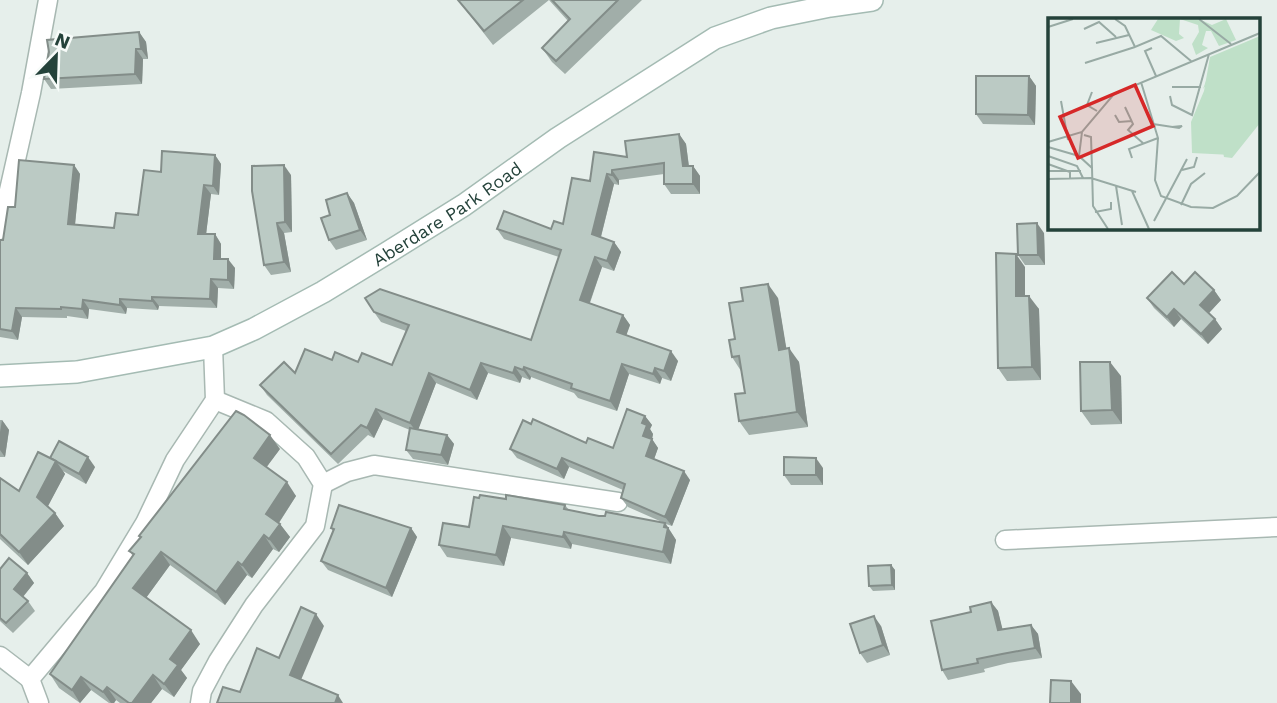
<svg xmlns="http://www.w3.org/2000/svg" width="1277" height="703" font-family="'Work Sans',sans-serif">
  <style>
    .lines { fill: none; stroke-linecap: round; stroke-linejoin: round }
    .street-casing { stroke: #a8b8b2; stroke-width: 21 }
    .secondary-casing { stroke: #a4bbb3; stroke-width: 24 }
    .street { stroke: #fff; stroke-width: 18 }
    .secondary { stroke: #fff; stroke-width: 21 }
    .wall { fill: #a1aea9 }
    .shaded-wall { fill: #838d89 }
    .building { fill: #bbcac4; stroke: #838d89; stroke-width: 2 }
    .labels { text-anchor: middle; dominant-baseline: central; stroke-width: 5; stroke-linejoin: round; paint-order: stroke }
    .street-label { font-size: 18px; fill: #24423a; stroke: #f7fbf9 }
    .inset-road { fill: none; stroke: #98aaa4; stroke-width: 2 }
    .view { fill: #d62828; fill-opacity: 0.15; stroke: #d62828; stroke-width: 3.5 }
    .inset-edge { fill: none; stroke: #24423a; stroke-width: 3.5 }
  </style>
  <rect width="100%" height="100%" fill="#e6efeb"/>
  <g class="lines">
    <g class="street-casing">
      <g id="street">
        <polyline points="0,230 31,93 48,0"/>
        <polyline points="323,484 347,472 374,465 618,502"/>
        <polyline points="1005,540 1277,527"/>
        <polyline points="0,656 30,679"/>
        <polyline points="39,703 30,679 104,591 145,523 175,460 215,400 213,347"/>
        <polyline points="200,703 202,691 218,661 254,605 315,526 323,484 306,457 266,421 215,400"/>
      </g>
    </g>
    <g class="secondary-casing">
      <g id="secondary">
        <path id="s1" d="M0 376 77 372 213 347 254 329 323 292 387 253 464 205 558 138 715 38 771 18 830 6 872 0"/>
      </g>
    </g>
    <use href="#street" class="street"/>
    <use href="#secondary" class="secondary"/>
  </g>
  <g class="wall">
    <polygon points="458,0 642,0 565,74 552,62 542,48 568,21 549,0 493,45"/>
    <polygon points="139,32 146,42 148,59 143,59 142,84 51,89 44,79"/>
    <polygon points="1029,76 1036,86 1035,125 983,124 976,114"/>
    <polygon points="679,134 686,144 689,166 693,166 700,176 700,194 671,194 664,184 664,174 619,180 619,185 614,184 601,237 614,242 621,252 614,271 602,267 590,303 623,315 630,325 626,335 678,361 671,381 662,378 660,384 629,374 617,411 578,398 574,393 531,377 530,380 522,377 520,383 488,373 477,400 436,383 418,429 447,435 454,444 448,465 413,459 406,450 410,430 383,419 374,438 368,435 338,464 267,395 260,385 332,360 392,365 406,331 381,322 374,312 531,340 559,257 504,239 497,229 551,229 563,224 590,181 627,157"/>
    <polygon points="215,155 221,164 219,195 211,194 206,234 215,234 221,244 221,259 235,268 234,289 218,288 217,308 159,306 158,310 127,308 126,314 89,309 88,319 67,316 67,318 22,317 18,340 0,337 0,240 3,240 15,207 74,165 80,174 75,225 114,228 138,215 161,172"/>
    <polygon points="291,175 292,232 284,233 291,272 271,275 264,265"/>
    <polygon points="347,193 354,203 367,240 336,250 329,240 330,215"/>
    <polygon points="1044,233 1045,265 1025,265 1018,255"/>
    <polygon points="1025,267 1025,296 1039,309 1041,380 1007,381 998,368"/>
    <polygon points="1184,284 1214,290 1221,300 1209,313 1215,319 1222,329 1208,344 1181,319 1174,327 1154,308 1147,298"/>
    <polygon points="778,298 786,349 799,362 808,427 749,435 739,421 745,393 741,371 732,357 735,339"/>
    <polygon points="1121,376 1122,424 1091,425 1081,411"/>
    <polygon points="645,416 652,425 650,429 653,434 652,439 658,448 654,459 690,480 672,526 666,524 676,540 671,564 572,544 571,549 511,538 504,566 447,557 439,545 469,527 479,498 565,505 569,510 599,516 662,522 628,507 621,498 623,490 569,467 564,479 517,458 510,449 531,424 586,443 613,448"/>
    <polygon points="0,420 2,420 9,430 5,457 0,457"/>
    <polygon points="280,449 266,467 296,496 279,523 290,537 279,552 273,549 252,578 247,575 225,605 170,565 146,598 200,644 181,670 187,678 174,697 162,689 151,703 120,703 116,700 114,703 109,703 91,690 80,703 59,688 50,674 133,556 129,551"/>
    <polygon points="50,458 95,467 86,484 63,471 65,474 47,507 55,513 64,526 28,565 0,539 0,478 19,491"/>
    <polygon points="823,468 823,485 791,485 784,475"/>
    <polygon points="331,528 411,528 417,537 392,597 328,570 321,561 333,531"/>
    <polygon points="891,565 895,570 895,590 873,591 869,586"/>
    <polygon points="0,569 27,573 34,583 23,597 28,601 35,611 13,633 0,621"/>
    <polygon points="991,602 998,611 1002,629 1031,625 1038,634 1042,658 1008,663 984,669 985,672 948,680 942,670 971,612"/>
    <polygon points="881,626 890,655 867,663 860,653"/>
  </g>
  <g class="shaded-wall">
    <polygon points="139,32 146,42 148,59 141,49"/>
    <polygon points="136,49 143,59 142,84 135,74"/>
    <polygon points="1029,76 1036,86 1035,125 1028,115"/>
    <polygon points="679,134 686,144 690,176 683,166"/>
    <polygon points="215,155 221,164 219,195 213,186"/>
    <polygon points="74,165 80,174 74,234 68,224"/>
    <polygon points="284,165 291,175 292,232 285,222"/>
    <polygon points="693,166 700,176 700,194 693,184"/>
    <polygon points="612,170 619,180 619,185 612,175"/>
    <polygon points="607,174 614,184 599,244 592,234"/>
    <polygon points="204,185 211,194 205,243 198,234"/>
    <polygon points="347,193 354,203 367,240 360,230"/>
    <polygon points="277,223 284,233 291,272 284,262"/>
    <polygon points="1037,223 1044,233 1045,265 1038,255"/>
    <polygon points="215,234 221,244 221,268 214,259"/>
    <polygon points="614,242 621,252 614,271 607,261"/>
    <polygon points="1016,254 1025,267 1025,309 1016,296"/>
    <polygon points="595,257 602,267 587,310 580,300"/>
    <polygon points="228,259 235,268 234,289 228,280"/>
    <polygon points="211,279 218,288 217,308 210,299"/>
    <polygon points="768,284 778,298 789,364 779,350"/>
    <polygon points="1214,290 1221,300 1207,315 1200,305"/>
    <polygon points="1029,296 1039,309 1041,380 1032,367"/>
    <polygon points="152,297 159,306 158,310 152,301"/>
    <polygon points="120,299 127,308 126,314 120,305"/>
    <polygon points="83,300 89,309 88,319 82,309"/>
    <polygon points="16,308 22,317 18,340 12,331"/>
    <polygon points="1174,309 1181,319 1174,327 1167,317"/>
    <polygon points="623,315 630,325 624,342 617,332"/>
    <polygon points="1215,319 1222,329 1208,344 1201,334"/>
    <polygon points="789,348 799,362 808,427 797,412"/>
    <polygon points="671,351 678,361 671,381 664,371"/>
    <polygon points="1110,362 1121,376 1122,424 1112,410"/>
    <polygon points="481,363 488,373 477,400 470,390"/>
    <polygon points="622,364 629,374 617,411 610,401"/>
    <polygon points="515,367 522,377 520,383 513,373"/>
    <polygon points="524,367 531,377 530,380 523,370"/>
    <polygon points="655,368 662,378 660,384 653,374"/>
    <polygon points="429,373 436,383 417,433 410,423"/>
    <polygon points="376,409 383,419 374,438 367,428"/>
    <polygon points="645,416 652,425 650,429 653,434 652,439 658,448 652,465 646,456 642,423"/>
    <polygon points="2,420 9,430 5,457 0,450 0,432"/>
    <polygon points="270,435 280,449 263,472 254,458"/>
    <polygon points="447,435 454,444 448,465 441,455"/>
    <polygon points="88,457 95,467 86,484 79,474"/>
    <polygon points="562,458 569,467 564,479 557,469"/>
    <polygon points="816,458 823,468 823,485 816,475"/>
    <polygon points="56,461 65,474 46,510 37,497"/>
    <polygon points="684,471 690,480 672,526 665,517"/>
    <polygon points="287,482 296,496 276,527 266,514"/>
    <polygon points="55,513 64,526 28,565 19,552"/>
    <polygon points="665,523 676,540 671,564 663,552"/>
    <polygon points="280,524 290,537 279,552 269,539"/>
    <polygon points="503,526 511,538 504,566 496,555"/>
    <polygon points="411,528 417,537 392,597 386,588"/>
    <polygon points="564,532 572,544 571,549 563,537"/>
    <polygon points="264,535 273,549 252,578 242,565"/>
    <polygon points="161,552 170,565 143,602 133,588"/>
    <polygon points="238,562 247,575 225,605 216,592"/>
    <polygon points="891,565 895,570 895,590 892,585"/>
    <polygon points="27,573 34,583 21,599 14,589"/>
    <polygon points="991,602 998,611 1005,639 998,630"/>
    <polygon points="316,614 324,626 298,687 290,675"/>
    <polygon points="874,616 881,626 890,655 883,645"/>
    <polygon points="1031,625 1038,634 1042,658 1035,648"/>
    <polygon points="191,630 200,644 181,670 187,678 174,697 164,684 170,659"/>
    <polygon points="153,675 162,689 151,703 132,703"/>
    <polygon points="81,677 91,690 80,703 72,690"/>
    <polygon points="1071,681 1081,694 1081,703 1071,703"/>
    <polygon points="107,687 116,700 114,703 111,703 103,692"/>
    <polygon points="338,695 343,703 335,703"/>
  </g>
  <g class="building">
    <polygon points="458,0 523,0 484,31"/>
    <polygon points="552,0 618,0 556,61 542,48 570,19"/>
    <polygon points="139,32 141,49 136,49 135,74 44,79 49,52 47,40"/>
    <polygon points="976,76 1029,76 1028,115 976,114"/>
    <polygon points="679,134 683,166 693,166 693,184 664,184 664,163 612,170 612,175 607,174 592,234 614,242 607,261 595,257 580,300 623,315 617,332 671,351 664,371 655,368 653,374 622,364 610,401 571,388 572,384 524,367 523,370 515,367 513,373 481,363 470,390 429,373 410,423 376,409 367,428 361,425 331,454 260,385 284,362 295,373 305,349 332,360 335,352 358,362 362,353 392,365 409,325 374,312 365,298 380,289 531,340 561,250 497,229 504,211 551,229 554,221 563,224 572,178 590,181 594,152 627,157 625,141"/>
    <polygon points="162,151 215,155 213,186 204,185 198,234 215,234 214,259 228,259 228,280 211,279 210,299 152,297 152,301 120,299 120,305 83,300 82,309 61,307 61,309 16,308 12,331 0,329 0,240 3,240 8,207 15,207 19,160 74,165 68,224 114,228 116,213 138,215 144,170 161,172"/>
    <polygon points="284,165 285,222 277,223 284,262 264,265 252,191 252,166"/>
    <polygon points="347,193 360,230 329,240 321,218 330,215 326,200"/>
    <polygon points="1037,223 1038,255 1018,255 1017,224"/>
    <polygon points="996,253 1016,254 1016,296 1029,296 1032,367 998,368"/>
    <polygon points="1172,272 1184,284 1195,272 1214,290 1200,305 1215,319 1201,334 1174,309 1167,317 1147,298"/>
    <polygon points="768,284 779,350 789,348 797,412 739,421 735,394 745,393 739,356 732,357 729,340 735,339 729,303 743,301 741,288"/>
    <polygon points="1080,362 1110,362 1112,410 1081,411"/>
    <polygon points="627,409 645,416 642,423 647,425 643,436 652,439 646,456 684,471 665,517 621,498 625,484 562,458 557,469 510,449 523,420 531,424 533,419 586,443 588,438 613,448"/>
    <polygon points="236,411 244,415 270,435 254,458 287,482 266,514 280,524 269,539 264,535 242,565 238,562 216,592 161,552 133,588 191,630 170,659 178,665 164,684 153,675 132,703 129,703 107,687 103,692 81,677 72,690 50,674 134,554 129,551 141,537 139,536"/>
    <polygon points="410,428 447,435 441,455 406,450"/>
    <polygon points="59,441 88,457 79,474 50,458"/>
    <polygon points="38,452 56,461 37,497 55,513 19,552 0,534 0,478 19,491"/>
    <polygon points="784,457 816,458 816,475 784,475"/>
    <polygon points="480,495 506,499 506,495 565,505 564,509 599,516 605,516 606,512 665,523 664,527 668,528 663,552 564,532 563,537 503,526 496,555 439,545 443,523 469,527 474,497 479,498"/>
    <polygon points="339,505 411,528 386,588 321,561 334,529 331,528"/>
    <polygon points="9,558 27,573 14,589 28,601 6,623 0,618 0,569"/>
    <polygon points="891,565 892,585 869,586 868,566"/>
    <polygon points="991,602 998,630 1031,625 1035,648 1002,654 977,659 978,663 942,670 931,621 971,612 970,607"/>
    <polygon points="301,607 316,614 290,675 338,695 335,703 217,703 223,687 240,692 257,648 279,658"/>
    <polygon points="874,616 883,645 860,653 850,624"/>
    <polygon points="1051,680 1071,681 1071,703 1050,703"/>
  </g>
  <g class="labels">
    <g class="street-label">
      <text stroke="none"><textPath href="#s1" startOffset="485">Aberdare Park Road</textPath></text>
    </g>
  </g>
  <g transform="translate(1048 18)">
    <rect width="212" height="212" fill="#e6efeb"/>
    <path d="M212 18V103L184 137 144 135 143 104 156 73 162 39Z" fill="#bfe0c8"/>
    <path d="M110 1H151L164 7 178 1 188 22 171 28 163 13H158L154 27 160 30 148 37 144 26 151 14 150 7 132 1 131 16 136 20 128 23 103 12ZM211 21 173 49 155 71 167 39ZM212 92V105L184 140 176 139 174 129Z" fill="#bfe0c8"/>
    <path class="inset-road" d="M67 1 77 8 87 29 113 18 143 43M151 1 183 26M0 9 25 1M36 11 51 4 68 19M48 25 81 17M104 30 97 33 108 58M37 45 87 29M93 64 110 120 107 162 113 178 143 189 165 190 189 178 212 154M124 69H153M44 74 39 87 49 93M122 78 124 87 144 97 161 36M13 83 20 122M77 89 85 106 80 112 96 126M67 97 71 104 84 103M105 106 131 110 134 108 124 109M34 114 31 138 44 150 45 188 60 211M36 117 43 119 44 150M0 124 34 114 66 76 212 15M0 129 31 138M0 138 29 148 35 160M84 140 81 131 110 120M0 146 22 154V161M134 152 146 149 149 139M0 153H33M0 161 43 160 88 174M68 168 74 207M84 173 101 211M133 187 143 166 157 155M47 194 63 191V184M106 203 139 141"/>
    <path class="view" d="M87 67 105 108 30 140 12 99Z"/>
    <rect width="212" height="212" class="inset-edge"/>
  </g>
  <g transform="translate(56 56) rotate(23)" stroke="#f7fbf9" stroke-width="5" paint-order="stroke">
  <path d="M0-5L12 26L0 18L-12 26Z" fill="#24423a"/>
  <text y="-10" font-size="19" font-weight="bold" text-anchor="middle" fill="#24423a">N</text>
  </g>
</svg>
